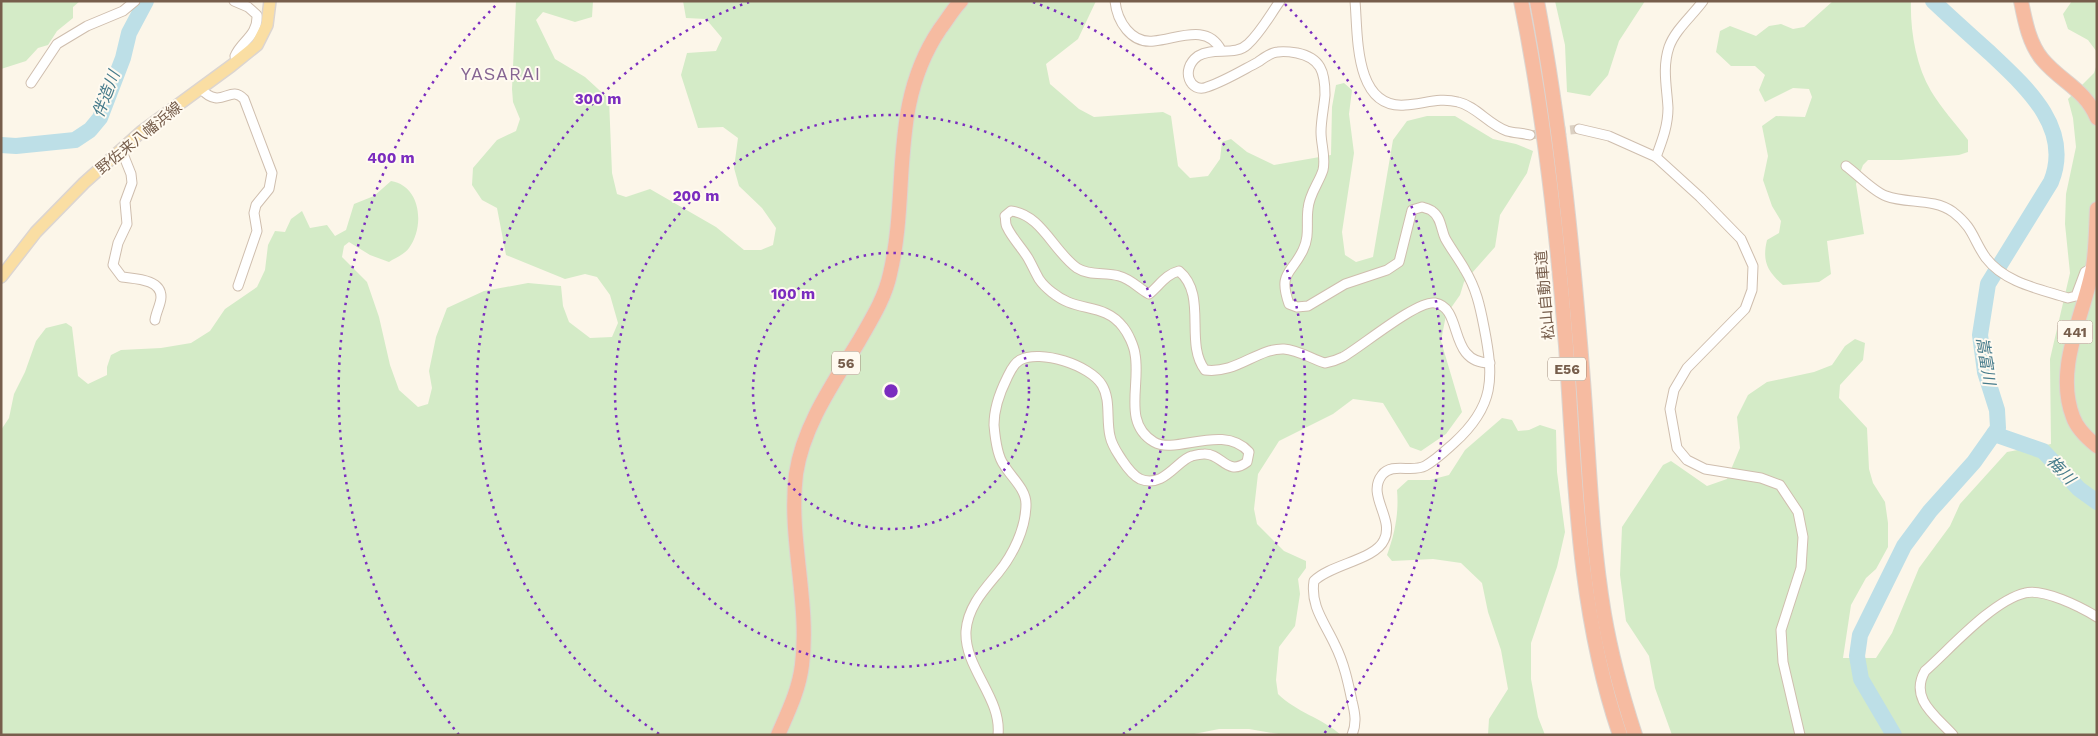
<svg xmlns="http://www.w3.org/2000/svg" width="2098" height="736" font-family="'Work Sans','Noto Sans JP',sans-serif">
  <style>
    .green { fill: #d4ebc7 }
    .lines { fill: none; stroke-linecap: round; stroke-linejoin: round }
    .river { stroke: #bddfe7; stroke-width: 16 }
    .minor-tunnel { stroke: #dbd0c2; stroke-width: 9; stroke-dasharray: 9 4.5; stroke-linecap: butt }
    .minor-casing { stroke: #cfbeae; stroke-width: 11 }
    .major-casing { stroke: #dcd5d0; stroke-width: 14 }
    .highway-casing { stroke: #dcd5d0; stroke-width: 16 }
    .minor { stroke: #fff; stroke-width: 9 }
    .major { stroke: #fadea3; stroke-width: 11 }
    .highway { stroke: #f6bba1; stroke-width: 14 }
    .ring { fill: none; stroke: #7b2cbf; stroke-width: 2.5; stroke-dasharray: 2.5 5 }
    .labels { text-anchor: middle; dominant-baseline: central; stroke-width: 4; stroke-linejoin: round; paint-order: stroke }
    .shield { fill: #fffaf0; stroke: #a08d7d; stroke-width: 1 }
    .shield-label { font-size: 14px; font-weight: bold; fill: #775e4c }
    .street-label { font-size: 15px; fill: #775e4c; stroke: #fffaf0 }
    .water-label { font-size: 16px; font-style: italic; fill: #467b8b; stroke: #fffaf0 }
    .quarter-label { font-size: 18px; letter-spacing: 1px; fill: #866593; stroke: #fffaf0 }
    .centre { fill: #7b2cbf; stroke: #fffaf0; stroke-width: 2.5 }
    .ring-label { font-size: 15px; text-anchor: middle; font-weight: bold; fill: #7b2cbf; stroke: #fffaf0; stroke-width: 4; stroke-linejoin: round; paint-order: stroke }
  </style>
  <rect width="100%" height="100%" fill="#fcf6e9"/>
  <g class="green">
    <polygon points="1,1 80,1 73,7 73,18 57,31 48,45 38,48 26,61 1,69"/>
    <path d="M516 1H593L592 17 575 22 543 12 536 20 555 59 585 77 609 99 612 173 617 194 626 197 650 189 716 227 744 250H761L773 245 776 228 762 208 739 186 734 168 738 138 723 127 698 128 681 75 687 53 716 51 722 38 706 19 686 18 683 1H1096L1078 39 1046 64 1050 84 1079 109 1094 117 1163 112 1171 116 1178 166 1190 178 1208 176 1220 159 1222 142 1231 139 1247 152 1274 165 1331 155 1332 107 1336 85 1344 83 1352 90 1349 114 1354 153 1342 232 1345 255 1356 262 1373 257 1393 140 1407 121 1427 116H1455L1493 139 1516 144 1533 151 1527 173 1500 215 1495 247 1464 282 1460 295 1446 315 1441 341 1462 412 1446 434 1421 451 1410 447 1383 403 1353 399 1333 414 1279 441 1258 474 1254 509 1257 524 1284 551 1306 561V568L1298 579 1300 594 1295 626 1279 647 1276 680 1278 694C1296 712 1322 718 1341 735H1284L1249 729H1219L1189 735H1V430L9 418 14 394 25 372 36 341 46 328 66 323 72 327 78 376 88 384 107 375V367L111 355 121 350 161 348 191 343 210 331 225 309 257 287 265 270 268 245 275 231 285 232 291 219 302 211 310 228 327 225 335 236 346 230 354 204 374 196 391 181C421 186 425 226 409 248 405 254 395 258 389 262L370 255 349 242 344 246 342 257 367 282 379 317 390 365 399 390 418 407 428 404 432 388 429 371 436 337 447 308 484 291 528 283 561 286 563 306 569 322 590 338 612 337 618 323 610 295 597 277 585 274 565 279 506 255 497 208 482 200 472 185 473 168 497 140 516 131 520 119 513 102 512 89Z"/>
    <polygon points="1555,1 1645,1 1619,41 1608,75 1590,96 1567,92 1565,45"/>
    <path d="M1833 1H1911C1910 30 1916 66 1931 91 1941 108 1956 124 1968 140V152L1959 155 1901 160H1868L1863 165 1856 184 1864 234 1827 241 1831 274 1819 282 1783 285C1767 271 1762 261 1767 240L1779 233 1781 221 1772 206 1763 180 1768 156 1762 126 1776 116 1805 117 1812 97 1809 89 1793 88 1765 102 1759 90 1765 75 1755 66H1731L1716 52 1720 31 1730 26 1756 36 1769 26 1781 24 1793 29 1804 27Z"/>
    <polygon points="2072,1 2097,1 2097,52 2088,40 2068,29 2063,14"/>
    <polygon points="2097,64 2097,735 1672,735 1655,688 1649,656 1626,621 1620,575 1622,527 1663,465 1671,461 1707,486 1727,479 1740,448 1737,417 1748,395 1767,382 1814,372 1832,365 1845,346 1855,339 1865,343 1863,360 1840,385 1839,398 1867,428 1869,469 1873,483 1885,502 1888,523 1888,547 1876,569 1866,578 1851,605 1843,658 1876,658 1892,633 1919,568 1950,526 1960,504 2007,452 2051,444 2050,359 2070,273 2065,224 2066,194 2076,147 2073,118 2068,99 2094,73"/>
    <path d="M1502 418 1512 420 1518 431 1529 430 1540 425 1556 430 1557 472 1565 532 1557 567 1531 643V679L1538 717 1545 735H1488L1489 719 1508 689 1501 650 1488 612 1482 583 1461 563 1433 559 1392 561 1387 555C1395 533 1399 513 1397 490L1408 480H1430L1449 475 1465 450Z"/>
  </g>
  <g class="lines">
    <g class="river">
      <polyline points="1,145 16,146 75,140 90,130 100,118 123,58 129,33 146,1"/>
      <polyline points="1994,434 2043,451 2079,489 2097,502"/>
      <path d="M1894 735 1861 679 1857 656 1860 635 1904 546 1930 511 1974 462 1998 428 1997 410 1985 372 1980 335 1988 284 2051 182C2073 128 2026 87 1990 53 1971 36 1952 19 1933 1"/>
    </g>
    <polyline class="minor-tunnel" points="1530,135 1579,129"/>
    <g class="minor-casing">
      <g id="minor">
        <path d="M234 1 248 7 257 15C258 36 241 41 235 56L238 61"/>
        <path d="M1115 1C1117 21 1131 44 1154 41 1177 39 1207 23 1221 50"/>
        <path d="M1280 1C1270 15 1261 32 1248 44 1235 57 1214 46 1198 56 1179 70 1191 94 1207 87 1225 81 1241 71 1258 62 1264 58 1271 52 1278 52 1284 51 1291 52 1297 53 1321 58 1325 72 1325 95 1324 107 1321 120 1321 132 1321 145 1326 157 1323 170 1319 183 1309 194 1308 209 1306 223 1310 236 1303 250 1291 275 1278 272 1289 304L1297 307 1308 306 1345 284 1387 270 1399 262 1412 210 1422 207C1425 208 1430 209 1432 211 1441 217 1441 229 1445 238 1451 249 1459 259 1465 270 1476 288 1480 306 1484 327 1494 378 1495 406 1454 443 1445 451 1436 460 1425 466 1412 473 1392 462 1382 475 1366 495 1395 519 1384 540 1375 560 1331 564 1314 581 1310 606 1325 623 1335 645 1344 663 1348 682 1352 701 1355 713 1357 723 1352 735"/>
        <path d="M1355 1C1358 35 1354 109 1405 105 1424 104 1439 97 1458 102 1476 106 1489 125 1507 131 1514 133 1522 133 1530 135"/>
        <polyline points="31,83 57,44 87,26 123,11 135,1"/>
        <path d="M200 88C222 112 229 83 244 99L272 173 269 189 256 205 254 213 257 231 238 286"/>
        <polyline points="1579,129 1609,136 1656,157 1700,197 1741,239 1753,266 1752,290 1745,309 1687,368 1674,390 1670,409 1677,448 1687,460 1705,469 1761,478 1780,485 1798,512 1803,537 1801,568 1781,630 1783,662 1800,735"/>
        <path d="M121 149 131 174 132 183 125 202 127 224 118 243 113 265 122 277C135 279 161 279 161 297 161 304 156 312 155 320"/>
        <path d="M1656 157C1662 141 1668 126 1668 108 1667 88 1662 68 1669 47 1675 30 1692 16 1703 1"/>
        <path d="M1846 166C1857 174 1874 192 1886 196 1907 204 1933 198 1953 212 1974 228 1973 240 1986 258 2005 283 2040 289 2068 298L2076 296 2085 272 2092 268"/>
        <path d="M998 735C1002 698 964 668 966 631 968 607 983 591 998 573 1013 555 1026 528 1026 504 1026 489 1011 477 1004 465 997 456 995 437 994 425 994 410 1000 392 1007 378 1010 372 1013 364 1020 360 1040 349 1090 365 1102 385 1111 400 1106 419 1110 436 1112 446 1117 452 1122 460 1126 466 1132 475 1140 479 1164 489 1178 459 1192 456 1196 455 1200 454 1204 454 1222 453 1227 477 1247 462L1249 452C1223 423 1176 455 1154 442 1122 423 1141 385 1135 354 1134 346 1128 333 1123 327 1108 307 1087 310 1068 302 1058 298 1045 288 1039 279 1035 272 1032 265 1028 258 1022 248 1012 238 1007 227 1005 224 1006 219 1005 216L1011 211C1041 214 1054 252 1077 268 1089 276 1106 272 1119 276 1131 279 1138 288 1149 294 1159 286 1166 274 1179 271 1208 295 1184 343 1205 370 1237 374 1257 348 1284 349 1298 350 1312 359 1325 363 1331 362 1337 360 1343 357 1361 347 1417 300 1435 303 1464 308 1447 363 1490 363"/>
        <path d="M1953 735C1936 716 1909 699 1925 671 1950 649 1992 601 2025 593 2043 588 2081 607 2097 617"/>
      </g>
    </g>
    <g class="major-casing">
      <polyline id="major" points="1,277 36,232 84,183 141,132 231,66 257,45 267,25 270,1"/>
    </g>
    <g class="highway-casing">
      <g id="highway">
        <path d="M1521 1C1544 115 1557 230 1566 346 1575 476 1577 610 1620 735"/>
        <path d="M1537 1C1561 127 1573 253 1583 380 1589 458 1591 537 1604 614 1611 655 1622 695 1635 735"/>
        <path d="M2021 1C2025 21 2029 43 2042 59 2061 82 2085 89 2097 118"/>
        <path d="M2097 209C2096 228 2096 248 2093 267 2084 315 2054 368 2073 417 2077 429 2087 438 2097 446"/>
        <path d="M778 735C788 712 799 690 802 665 810 602 788 538 796 474 803 426 834 382 859 341 871 320 885 298 890 274 910 190 888 106 940 29 947 20 953 9 961 1"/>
      </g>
    </g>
    <use href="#minor" class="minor"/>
    <use href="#major" class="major"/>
    <use href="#highway" class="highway"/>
  </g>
  <g class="ring">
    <circle cx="891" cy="391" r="138"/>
    <circle cx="891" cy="391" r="276"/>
    <path d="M659 734A414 414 0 0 1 749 2M1033 2A414 414 0 0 1 1123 734"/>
    <path d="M459 735A552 552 0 0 1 497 4M1285 4A552 552 0 0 1 1323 735"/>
  </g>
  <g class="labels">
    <g class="shield">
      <rect x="2057.5" y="320.5" width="35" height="23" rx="4"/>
      <rect x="832" y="351.5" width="28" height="23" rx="4"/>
      <rect x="1548" y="357.5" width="38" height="23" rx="4"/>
    </g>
    <g class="shield-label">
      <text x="2075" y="332">441</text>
      <text x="846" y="363">56</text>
      <text x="1567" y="369">E56</text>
    </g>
    <g class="street-label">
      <text transform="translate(139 138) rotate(-39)">野佐来八幡浜線</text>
      <text transform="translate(1545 295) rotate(-95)">松山自動車道</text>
    </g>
    <g class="water-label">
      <text transform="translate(106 94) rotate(-69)">伴造川</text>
      <text transform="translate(1986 361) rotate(81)">嵩富川</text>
      <text transform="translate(2061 470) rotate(46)">梅川</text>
    </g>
    <g class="quarter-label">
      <text x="501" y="73">YASARAI</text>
    </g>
  </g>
  <circle cx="891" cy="391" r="8" class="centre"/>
  <g class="ring-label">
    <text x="598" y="104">300 m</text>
    <text x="391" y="163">400 m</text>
    <text x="696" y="201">200 m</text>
    <text x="793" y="299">100 m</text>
  </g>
  <rect width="2098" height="736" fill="none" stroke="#775e4c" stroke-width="5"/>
</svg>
